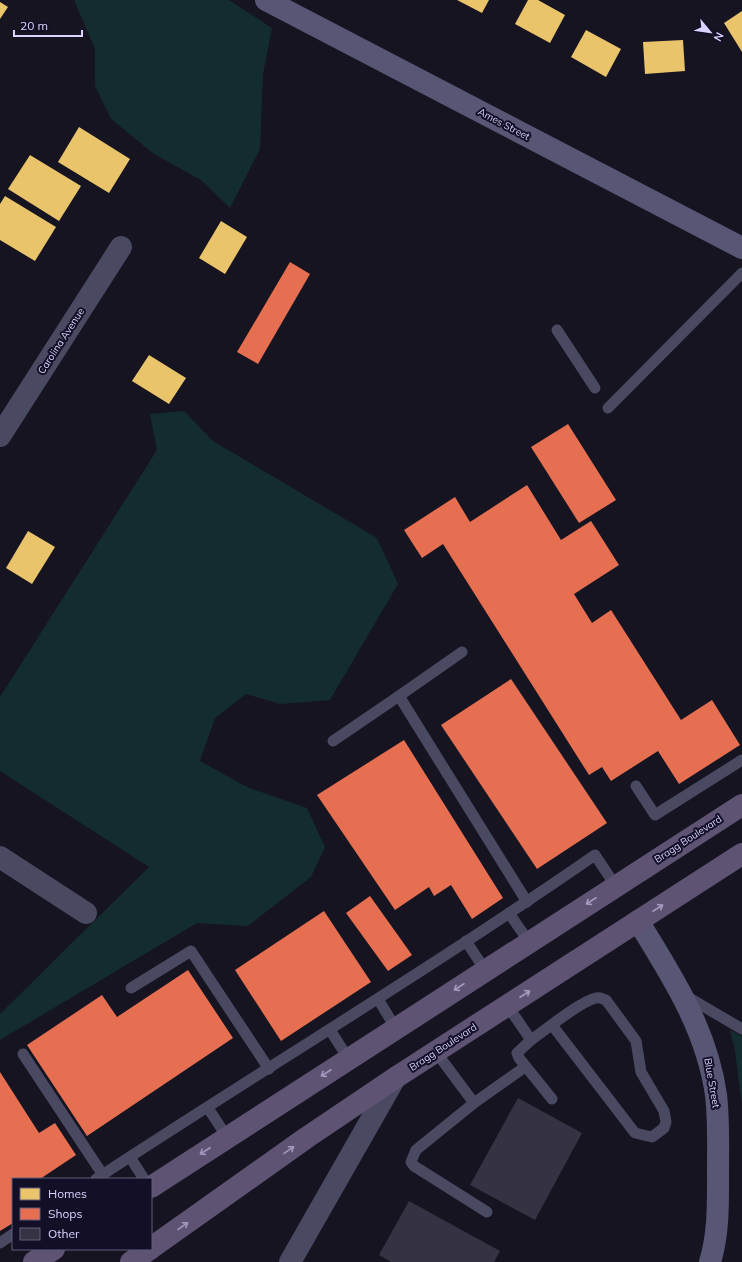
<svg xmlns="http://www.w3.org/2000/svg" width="742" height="1262" font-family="Mulish,sans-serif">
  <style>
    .green { fill: #132c2d }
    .homes { fill: #e9c46a }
    .shops { fill: #e76f51 }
    .building { fill: #343243 }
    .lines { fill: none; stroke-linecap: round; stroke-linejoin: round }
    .lane { stroke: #4a4962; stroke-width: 11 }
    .street { stroke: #4a4962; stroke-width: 22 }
    .secondary { stroke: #575674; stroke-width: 22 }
    .primary { stroke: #5e5373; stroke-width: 22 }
    .oneway { stroke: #a29ac0 }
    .labels { text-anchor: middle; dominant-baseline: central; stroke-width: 4; stroke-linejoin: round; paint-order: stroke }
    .street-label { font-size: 10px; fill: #d9d4ff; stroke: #130f26 }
  </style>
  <rect width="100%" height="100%" fill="#161421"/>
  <g class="green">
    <polygon points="74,0 229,0 272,28 263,74 260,149 230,208 201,180 154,154 111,119 95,86 95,49"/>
    <polygon points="184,411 213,441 377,538 398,584 330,700 280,704 246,694 215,718 200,761 247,787 307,808 325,847 311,877 248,926 197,923 0,1040 0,1014 149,867 0,771 0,697 157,450 150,414"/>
    <polygon points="730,1030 742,1036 742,1105 735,1051"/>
  </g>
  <g class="homes">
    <polygon points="457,0 489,0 482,13"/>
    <polygon points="528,0 538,0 565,15 550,43 515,24"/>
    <polygon points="0,2 8,7 0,19"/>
    <polygon points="742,11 742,52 724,23"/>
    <polygon points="586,30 621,49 606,77 571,57"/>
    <polygon points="683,40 685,71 645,74 643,42"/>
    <polygon points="79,127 130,159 109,193 58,162"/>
    <polygon points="30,155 81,186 59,221 8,189"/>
    <polygon points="5,196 56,227 35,261 0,240 0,204"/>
    <polygon points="221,221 247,237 225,274 199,258"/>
    <polygon points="149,355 186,378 169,404 132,381"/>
    <polygon points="28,531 55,547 32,584 6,568"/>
  </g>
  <g class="shops">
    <polygon points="290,262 310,274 258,364 237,352"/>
    <polygon points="568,424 616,500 579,523 531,447"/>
    <polygon points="527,485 561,540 591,521 619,565 574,594 592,623 611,610 681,720 712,700 740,745 679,784 658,751 611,781 602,767 589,775 443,544 422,558 404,530 455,497 470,522"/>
    <polygon points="511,679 607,823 537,869 441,725"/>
    <polygon points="404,740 503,898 472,919 451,885 434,896 429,887 395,910 317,795"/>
    <polygon points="370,896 412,955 388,971 346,913"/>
    <polygon points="324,911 371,982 281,1041 235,970"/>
    <polygon points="188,970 233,1038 87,1136 27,1045 102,995 117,1017"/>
    <polygon points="0,1072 39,1133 55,1123 76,1155 40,1179 13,1179 13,1223 0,1231"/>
  </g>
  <g class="building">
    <polygon points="518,1098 582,1133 535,1220 470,1185"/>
    <polygon points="409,1201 500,1251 494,1262 391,1262 379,1255"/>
  </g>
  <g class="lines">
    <g class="lane">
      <polyline points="557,330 595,388"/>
      <polyline points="608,408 742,273"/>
      <polyline points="462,652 399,696 527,902"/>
      <polyline points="333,741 399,696"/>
      <polyline points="636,786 655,815 742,760"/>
      <polyline points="509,913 529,942"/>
      <polyline points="466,941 485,970"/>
      <polyline points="131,988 191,951 269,1069"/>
      <polyline points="686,996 742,1029"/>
      <polyline points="378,999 395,1027"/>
      <polyline points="507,1005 531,1040 517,1053 519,1058 552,1099"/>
      <polyline points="330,1030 348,1058"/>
      <path d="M531 1040C547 1029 579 1002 596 998 600 997 602 999 606 1000L636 1041 641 1072 664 1111 666 1122 664 1128 652 1137 635 1133 552 1025"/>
      <polyline points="436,1052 474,1103 416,1150 411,1162 414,1166 487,1212"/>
      <polyline points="23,1054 103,1175"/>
      <polyline points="474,1103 525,1067"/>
      <polyline points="208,1108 227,1137"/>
      <polyline points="130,1157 144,1179"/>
      <path d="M96 1179C262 1070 432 968 595 855L615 885"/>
      <polyline points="0,1243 13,1234"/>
    </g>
    <g class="street">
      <polyline points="0,436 121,247"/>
      <polyline points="0,857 86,913"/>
      <polyline points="290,1262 395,1078"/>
    </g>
    <g class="secondary">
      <polyline points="266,0 742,248"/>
      <path d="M638 921C672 976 707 1030 716 1095 719 1120 718 1146 718 1171 718 1201 719 1233 710 1262"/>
    </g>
    <g class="primary">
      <polyline points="151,1187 742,805"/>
      <polyline points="151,1248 306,1138 395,1078 742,854"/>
      <polyline points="34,1262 54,1249"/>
      <polyline points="131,1262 150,1249"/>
    </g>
  </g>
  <defs><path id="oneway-shaft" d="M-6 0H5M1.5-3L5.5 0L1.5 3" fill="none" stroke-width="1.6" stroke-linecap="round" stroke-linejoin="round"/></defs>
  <g class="oneway">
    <use href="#oneway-shaft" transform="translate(591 901) rotate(147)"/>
    <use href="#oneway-shaft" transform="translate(658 908) rotate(-33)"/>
    <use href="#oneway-shaft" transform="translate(459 987) rotate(147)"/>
    <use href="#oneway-shaft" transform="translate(525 994) rotate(-33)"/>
    <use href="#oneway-shaft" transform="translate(326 1073) rotate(147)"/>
    <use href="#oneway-shaft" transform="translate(289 1150) rotate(-35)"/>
    <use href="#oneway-shaft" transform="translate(205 1151) rotate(147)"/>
    <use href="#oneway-shaft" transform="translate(183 1226) rotate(-35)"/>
  </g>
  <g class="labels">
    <g class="street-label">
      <text transform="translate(504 124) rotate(28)">Ames Street</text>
      <text transform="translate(61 341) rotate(-57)">Carolina Avenue</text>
      <text transform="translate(688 839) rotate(-33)">Bragg Boulevard</text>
      <text transform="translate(443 1047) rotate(-33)">Bragg Boulevard</text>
      <text transform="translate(712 1083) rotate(80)">Blue Street</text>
    </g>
  </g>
  <rect x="12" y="1178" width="140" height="72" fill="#130f26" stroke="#625e7d"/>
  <rect x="20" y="1188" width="20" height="12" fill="#e9c46a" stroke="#625e7d"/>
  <text x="48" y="1198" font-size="12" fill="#d9d4ff">Homes</text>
  <rect x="20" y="1208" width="20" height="12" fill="#e76f51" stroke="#625e7d"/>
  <text x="48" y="1218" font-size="12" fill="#d9d4ff">Shops</text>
  <rect x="20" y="1228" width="20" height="12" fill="#343243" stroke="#625e7d"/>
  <text x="48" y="1238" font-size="12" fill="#d9d4ff">Other</text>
  <g transform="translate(710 32) rotate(119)" stroke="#130f26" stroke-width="3" paint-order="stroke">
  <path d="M0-3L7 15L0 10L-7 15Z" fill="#d9d4ff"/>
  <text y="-6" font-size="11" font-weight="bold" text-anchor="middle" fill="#d9d4ff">N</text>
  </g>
  <path d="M14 30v6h68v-6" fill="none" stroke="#d9d4ff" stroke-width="2"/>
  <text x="20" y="30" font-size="12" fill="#d9d4ff" stroke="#130f26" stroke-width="3" paint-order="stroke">20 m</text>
</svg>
